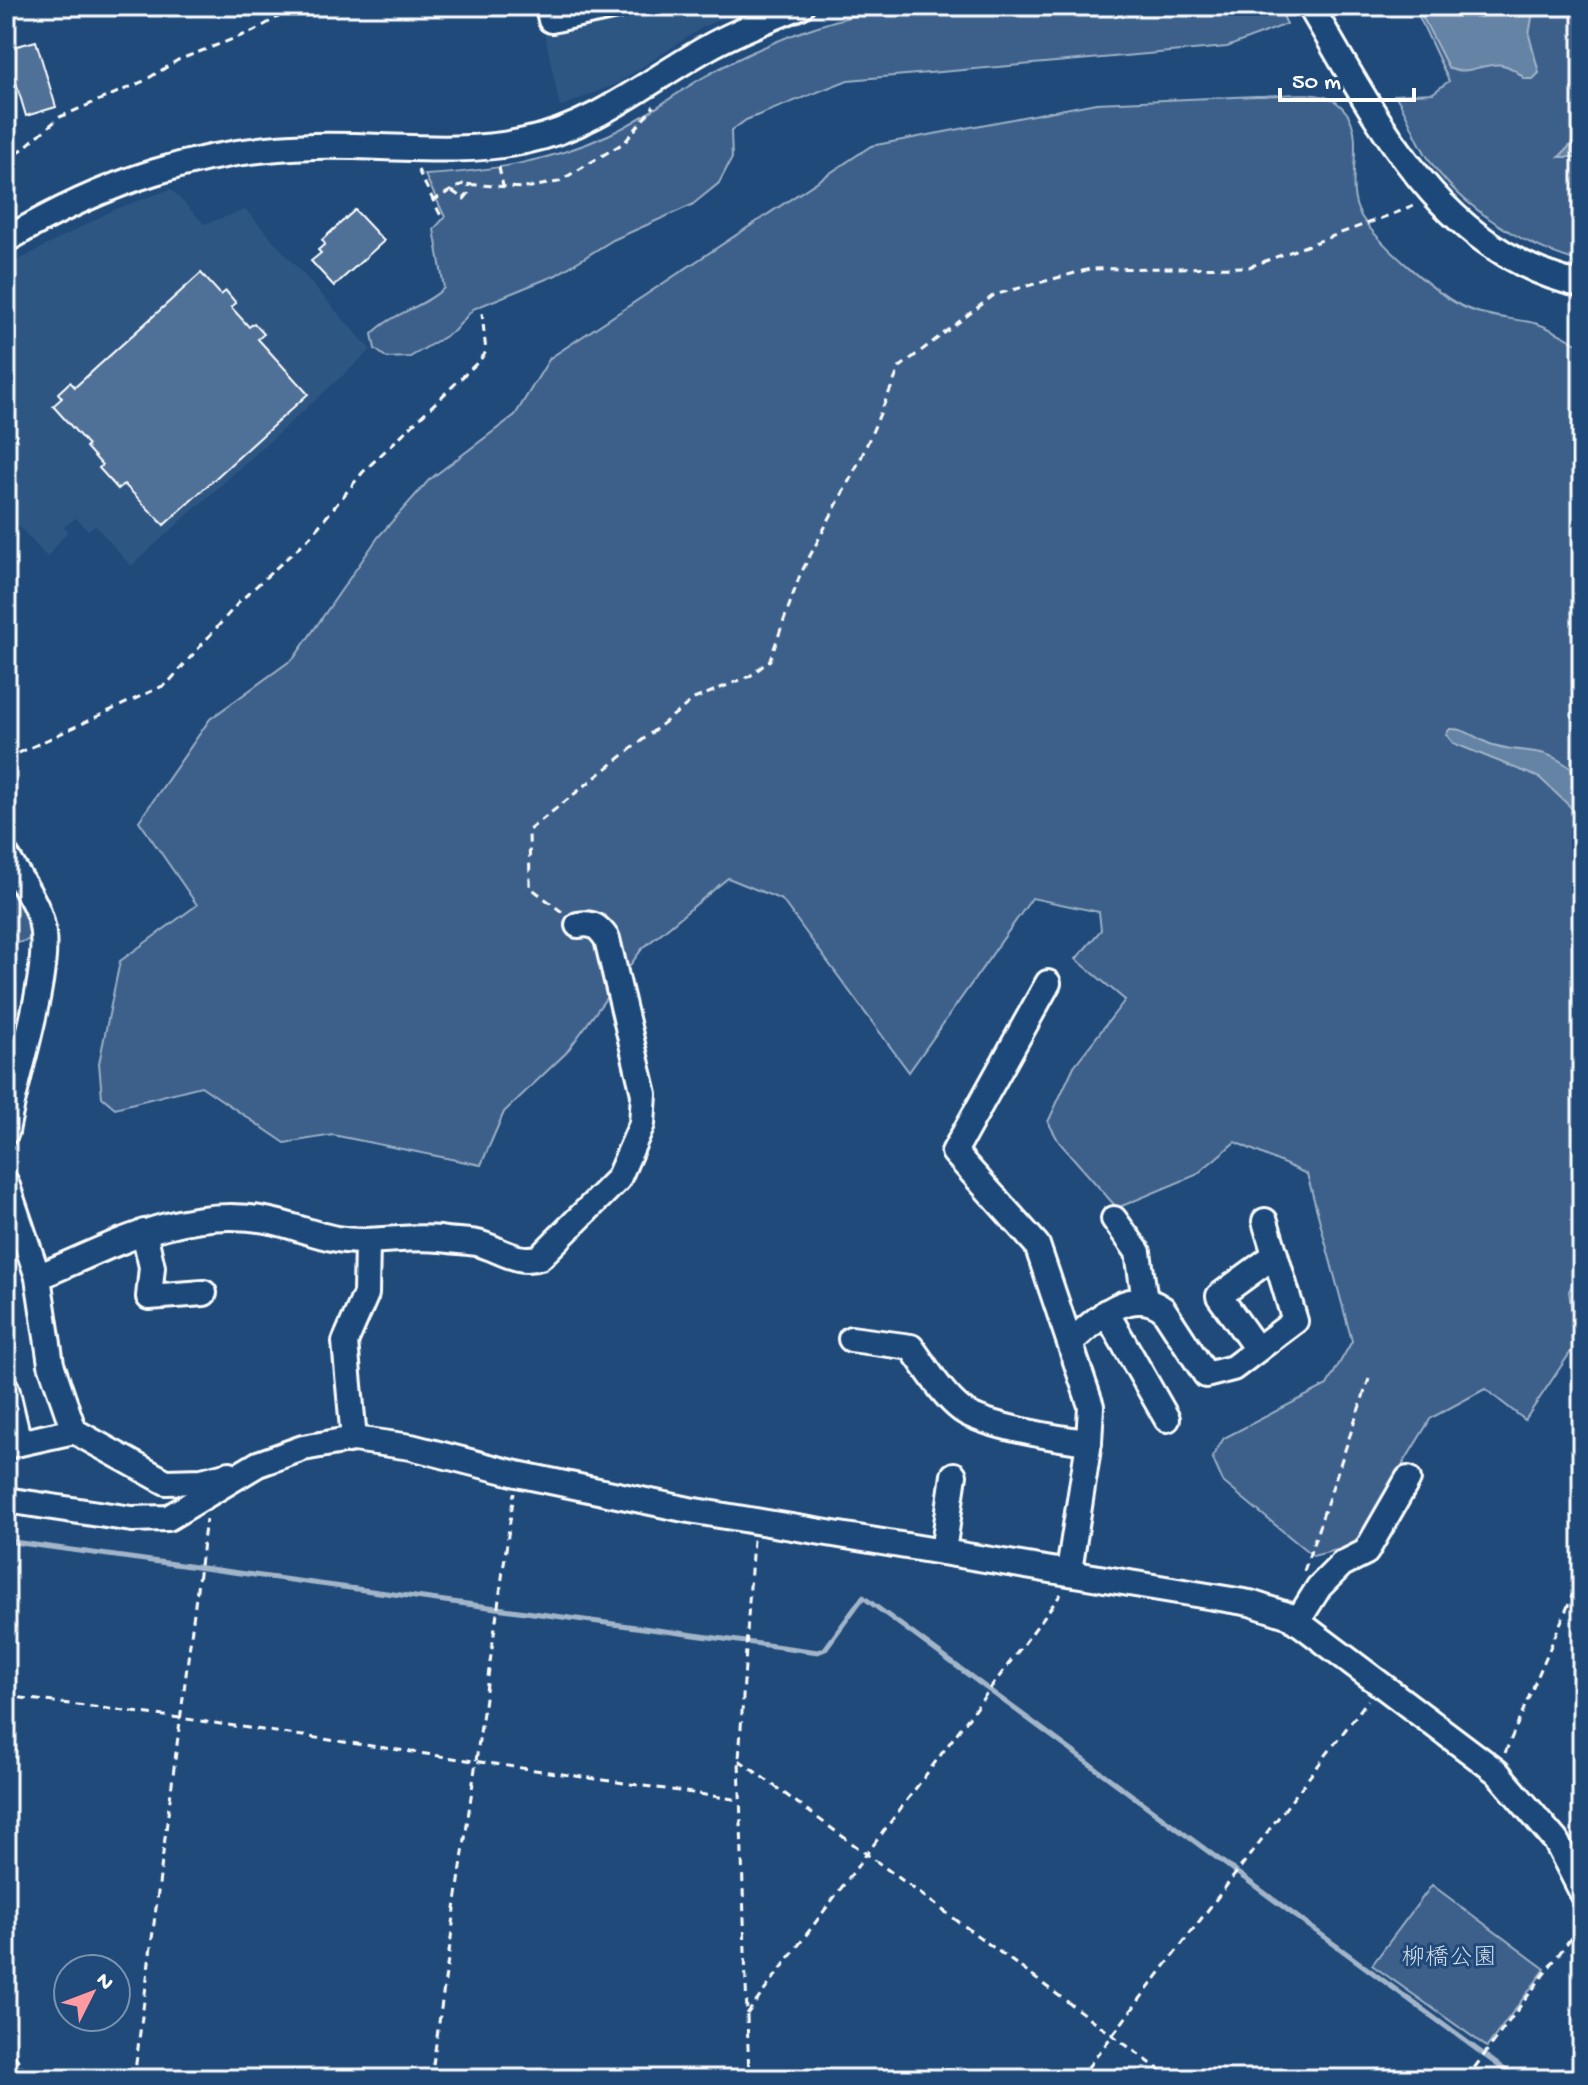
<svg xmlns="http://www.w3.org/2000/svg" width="1588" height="2085" font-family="'Gochi Hand','Klee One',sans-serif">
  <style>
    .built { fill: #2e5683 }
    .green { fill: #3c618b; stroke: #9eb0c5; stroke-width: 2 }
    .water { fill: #6583a4; stroke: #a3b5c8; stroke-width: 2 }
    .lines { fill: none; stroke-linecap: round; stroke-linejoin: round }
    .stream { stroke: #a3b5c8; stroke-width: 5 }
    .river { stroke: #6583a4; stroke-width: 32 }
    .building { fill: #507197; stroke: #fff; stroke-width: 2 }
    .minor-casing { stroke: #fff; stroke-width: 30 }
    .path { stroke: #fff; stroke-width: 3; stroke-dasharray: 8 6; stroke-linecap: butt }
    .minor { stroke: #1f4a7a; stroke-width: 24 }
    .labels { text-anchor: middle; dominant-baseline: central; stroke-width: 6; stroke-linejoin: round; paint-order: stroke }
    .park-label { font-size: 24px; fill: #d8dfe8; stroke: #1f4a7a }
  </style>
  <rect width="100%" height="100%" fill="#1f4a7a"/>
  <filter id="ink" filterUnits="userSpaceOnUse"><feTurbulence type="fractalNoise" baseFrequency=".0125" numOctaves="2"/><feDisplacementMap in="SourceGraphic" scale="16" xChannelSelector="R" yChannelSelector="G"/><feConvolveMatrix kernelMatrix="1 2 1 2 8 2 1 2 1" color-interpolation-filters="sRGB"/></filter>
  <g filter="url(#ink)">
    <g class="built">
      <polygon points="539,6 746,6 703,27 616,84 560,107"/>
      <polygon points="171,189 204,224 246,210 371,350 131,566 95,525 88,530 76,518 64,527 68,531 47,557 6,512 6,267 113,210"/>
    </g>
    <g class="green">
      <path d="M908 6H1278L1287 24 1227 47 848 80 746 120 731 131 732 158 719 183 692 205 613 240 556 275 473 309 454 331 410 357 387 358 375 349 372 334C392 313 423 308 444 288L434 229 445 217 425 175C489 171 549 162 608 135 642 120 670 97 702 78 766 42 835 14 908 6Z"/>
      <path d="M1414 6H1582V262C1522 247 1449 201 1420 144 1411 127 1406 111 1395 95L1433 93 1449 81Z"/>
      <path d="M1257 96C1279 96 1317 89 1336 102 1374 129 1340 182 1361 216 1377 242 1439 297 1466 308 1488 318 1515 318 1538 324 1553 329 1568 339 1582 346V1267L1569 1291 1576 1344 1525 1420 1485 1389 1431 1418 1353 1546 1313 1556 1223 1482 1212 1457 1224 1438 1327 1385 1352 1341 1307 1174 1235 1142 1196 1175 1117 1208 1059 1142 1048 1122 1074 1066 1125 1000 1076 959 1101 930 1099 912 1032 898 909 1072 782 900 728 878 642 949 566 1053 504 1112 481 1165 333 1135 285 1143 201 1086 115 1108 102 1097 99 1063 120 961 197 905 139 821 210 719 294 658 379 536 429 480 515 415 550 358 871 146 1096 103Z"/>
      <polygon points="6,875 28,918 32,939 6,946"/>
      <polygon points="1432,1885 1545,1969 1487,2047 1372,1965"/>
    </g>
    <g class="water">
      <path d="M1417 6H1534L1529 35 1539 73 1533 79H1525C1495 48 1482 77 1449 69Z"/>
      <polygon points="1582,133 1582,157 1559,157"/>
      <path d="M1450 729C1466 728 1478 740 1493 745 1536 757 1541 742 1582 777V818L1540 778 1453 743 1446 734Z"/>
    </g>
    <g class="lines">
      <polyline class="stream" points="6,1541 818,1652 825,1649 863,1597 1517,2079"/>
      <polyline class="river" points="6,2074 9,2079"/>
    </g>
    <g class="building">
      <polygon points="36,41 56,107 26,116 6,49"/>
      <polygon points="355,210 384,241 334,286 311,261 321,253 318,250 325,244 322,240"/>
      <polygon points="201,273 221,295 226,291 236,303 231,307 249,327 254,323 264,334 258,339 308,394 164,525 124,484 118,489 99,468 102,465 86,447 88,445 53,406 62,398 58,393 70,382 75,387"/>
    </g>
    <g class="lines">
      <g class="minor-casing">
        <g id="minor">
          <polyline points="548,6 551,20 616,6"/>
          <path d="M1310 6C1378 120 1440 253 1582 285"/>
          <path d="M6 240C103 182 200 149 314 146 385 144 455 156 525 141 594 127 648 81 707 48 737 31 769 19 801 6"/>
          <path d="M6 855C19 879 41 906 43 933 48 984 15 1078 6 1132"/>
          <polyline points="1048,983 954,1152 1037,1245 1091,1406 1089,1442 1069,1571"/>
          <polyline points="6,1183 38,1277 51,1364 74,1431 166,1482 202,1481 230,1474"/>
          <polyline points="1114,1219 1138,1252 1145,1301"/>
          <polyline points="144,1232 152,1267 149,1297 204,1293"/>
          <path d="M38 1277C111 1246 184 1205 266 1220 290 1224 313 1235 337 1239 371 1245 405 1235 440 1239 452 1241 465 1241 477 1243 499 1248 517 1265 540 1257L618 1179 642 1124 644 1094 607 939C599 927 593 922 578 925"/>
          <polyline points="1106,1312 1167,1419"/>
          <path d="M851 1339 911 1347C926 1367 942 1395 962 1410 984 1426 1060 1439 1089 1442"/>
          <path d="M1072 1341C1096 1320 1130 1285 1163 1309L1206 1375 1233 1368 1295 1321 1265 1221"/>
          <polyline points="1257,1349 1219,1296 1275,1255"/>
          <polyline points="6,1388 19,1443"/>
          <polyline points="354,1439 345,1342 366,1294 367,1242"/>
          <polyline points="6,1446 74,1431"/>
          <polyline points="6,1500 132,1519 168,1518 258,1464 303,1448 354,1439 411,1447 517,1474 689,1510 1250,1603 1290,1616 1497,1772 1556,1841 1582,1892"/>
          <polyline points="943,1552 954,1475"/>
          <polyline points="1297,1622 1319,1587 1342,1564 1366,1552 1408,1479"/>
        </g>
      </g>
      <g class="path">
        <polyline points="6,163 60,117 144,81 178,60 254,31 297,6"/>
        <polyline points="499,167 503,186"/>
        <polyline points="418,170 441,216"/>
        <polyline points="452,191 464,199 468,194 469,183"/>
        <polyline points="432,201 463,184 525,188 558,182 625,142 654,106"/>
        <polyline points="6,759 167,684 240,601 310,537 363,472 479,361 486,352 482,313"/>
        <polyline points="562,912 530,887 529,830 694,699 750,676 770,660 800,575 861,458 900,367 994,295 1090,269 1249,267 1417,205"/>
        <polyline points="1304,1571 1369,1379"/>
        <polyline points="6,1696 180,1718 740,1800"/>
        <polyline points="1505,1753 1582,1573"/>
        <polyline points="739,1760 1172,2079"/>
        <polyline points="747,2014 1061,1594"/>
        <polyline points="6,2043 31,2079"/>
        <polyline points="134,2079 206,1519"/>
        <polyline points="431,2079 514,1493"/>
        <polyline points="749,2079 739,1760 753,1539"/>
        <polyline points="1079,2079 1368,1700"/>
        <polyline points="1466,2079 1582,1923"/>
      </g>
      <use href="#minor" class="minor"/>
    </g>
  </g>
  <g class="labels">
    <g class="park-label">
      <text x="1449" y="1959">柳橋公園</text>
    </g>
  </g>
  <rect width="1588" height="2085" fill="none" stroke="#1f4a7a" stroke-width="32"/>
  <rect x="16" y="16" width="1556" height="2053" fill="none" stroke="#fff" stroke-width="3" filter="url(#ink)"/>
  <g transform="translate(92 1993) rotate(48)"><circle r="38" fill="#1f4a7a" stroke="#7992af" stroke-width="2"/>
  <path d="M0-6L14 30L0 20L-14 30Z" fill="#ff9aa2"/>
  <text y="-12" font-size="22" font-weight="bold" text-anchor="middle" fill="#ffffff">N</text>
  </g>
  <path d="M1280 88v12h134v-12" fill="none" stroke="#ffffff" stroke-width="4"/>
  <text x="1292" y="88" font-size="24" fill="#ffffff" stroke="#1f4a7a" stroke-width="6" paint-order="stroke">50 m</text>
</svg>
